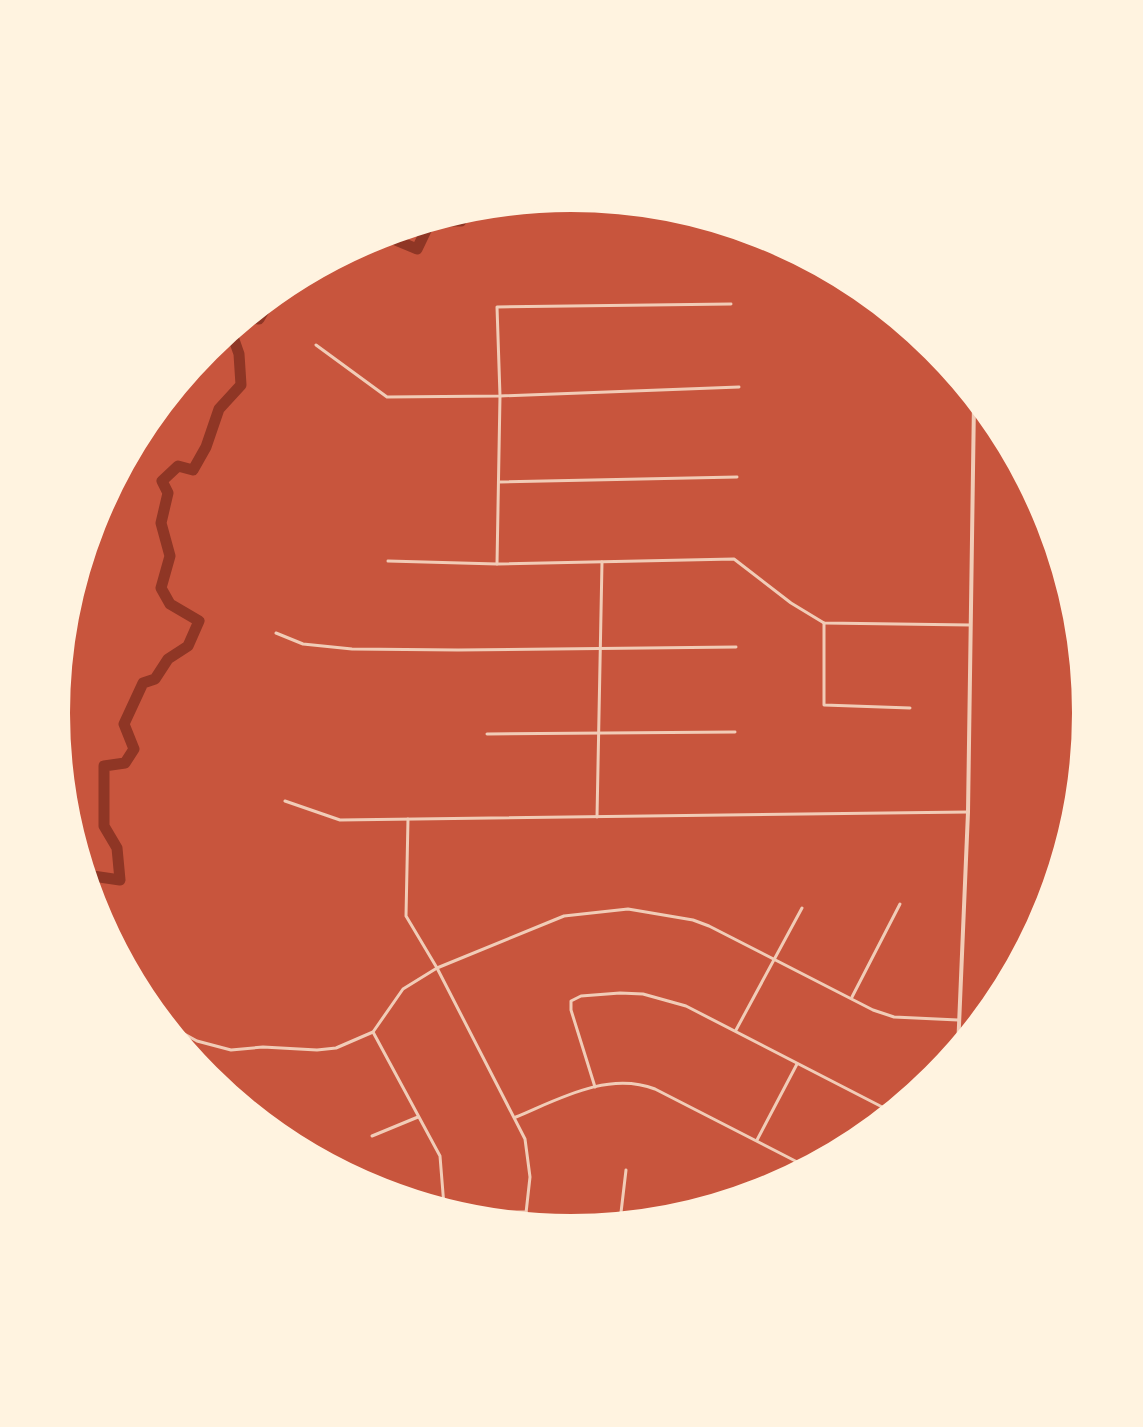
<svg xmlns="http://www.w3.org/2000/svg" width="1143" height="1427" font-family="Bitter,serif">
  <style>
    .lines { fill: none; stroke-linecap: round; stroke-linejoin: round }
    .river { stroke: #8f3625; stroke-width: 11 }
    .minor { stroke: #f1ccb7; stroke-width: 3 }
    .tertiary { stroke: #f1ccb7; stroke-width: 4 }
    .rim { fill: none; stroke: #fff3e0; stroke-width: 4 }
  </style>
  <rect width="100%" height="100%" fill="#c8553d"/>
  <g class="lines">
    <g class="river">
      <polyline points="445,221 461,221 461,218"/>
      <polyline points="381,234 417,249 429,224"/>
      <polyline points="250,318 259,319 266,307"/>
      <polyline points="86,875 120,880 117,848 104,826 104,766 125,763 134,749 124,724 143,683 155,679 168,659 188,646 199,621 170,604 161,588 170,556 161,523 168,493 162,481 178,466 193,470 206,447 219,409 241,385 239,354 231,331"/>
    </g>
    <g class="minor">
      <polyline points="731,304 497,307 500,396 497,564 734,559 791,603 824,623 970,625"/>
      <polyline points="316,345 387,397 500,396 739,387"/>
      <polyline points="500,482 737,477"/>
      <polyline points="388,561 497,564"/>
      <polyline points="824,623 824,705 910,708"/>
      <polyline points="276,633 303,644 352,649 458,650 736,647"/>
      <polyline points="487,734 735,732"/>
      <polyline points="285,801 340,820 968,812"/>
      <polyline points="597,817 602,562"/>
      <polyline points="408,819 406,916 437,968 525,1139 530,1177 525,1222"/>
      <polyline points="852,997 900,904"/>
      <polyline points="170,1026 197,1041 231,1050 263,1047 317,1050 336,1048 373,1032 403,989 437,968 564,916 628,909 693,920 709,926 873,1010 894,1017 958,1020"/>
      <polyline points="736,1030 802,908"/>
      <polyline points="373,1032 440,1156 444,1206"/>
      <polyline points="595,1087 571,1010 571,1001 581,996 620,993 643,994 686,1006 890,1111"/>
      <path d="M516 1117C559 1099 608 1071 655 1089L807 1167"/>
      <polyline points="372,1136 418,1117"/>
      <polyline points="757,1140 797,1064"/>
      <polyline points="474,1212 526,1212"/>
      <polyline points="620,1221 626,1170"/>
    </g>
    <polyline class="tertiary" points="958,1049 968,812 974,402"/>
  </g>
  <path d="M0 0H1143V1427H0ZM68 713a503 503 0 1 1 1006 0a503 503 0 1 1-1006 0Z" fill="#fff3e0" fill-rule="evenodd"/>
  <path class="rim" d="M68 713a503 503 0 1 1 1006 0a503 503 0 1 1-1006 0Z"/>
</svg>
